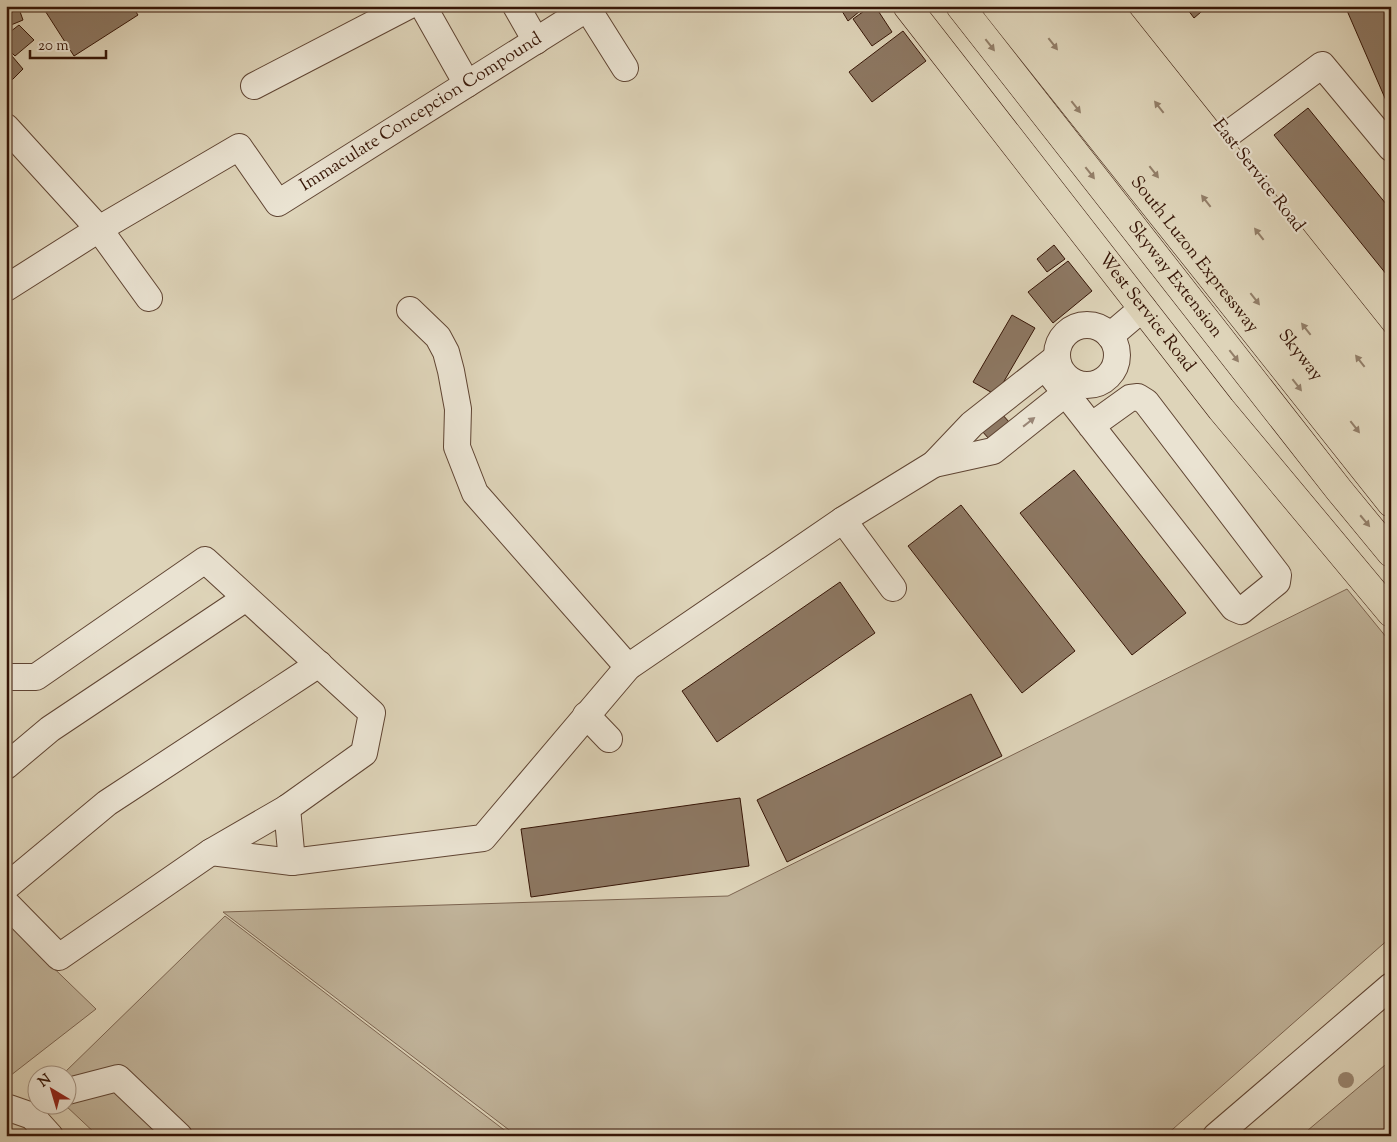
<svg xmlns="http://www.w3.org/2000/svg" width="1397" height="1142" font-family="'Sorts Mill Goudy',serif">
  <style>
    .green { fill: #c1b49b; stroke: #7c6450 }
    .building { fill: #8d7863; stroke: #361506 }
    .lines { fill: none; stroke-linecap: round; stroke-linejoin: round }
    .minor-casing { stroke: #604533; stroke-width: 28 }
    .major-casing { stroke: #361506; stroke-width: 29 }
    .highway-casing { stroke: #361506; stroke-width: 29 }
    .minor { stroke: #eae3d2; stroke-width: 26 }
    .major { stroke: #ded4b9; stroke-width: 28 }
    .highway { stroke: #ded4b9; stroke-width: 28 }
    .tree { fill: #99856f }
    .oneway { fill: #927e68 }
    .oneway2 { fill: #998676 }
    .labels { text-anchor: middle; dominant-baseline: central; stroke-width: 4.5; stroke-linejoin: round; paint-order: stroke }
    .street-label { font-size: 18px; fill: #361506; stroke: #eae3d2 }
  </style>
  <rect width="100%" height="100%" fill="#ded4b9"/>
  <filter id="stains"><feTurbulence type="fractalNoise" baseFrequency=".004" numOctaves="4"/><feColorMatrix values="0 0 0 0 .2 0 0 0 0 .09 0 0 0 0 .02 0 0 0 .5 -.17"/></filter>
  <radialGradient id="worn" r=".72"><stop offset=".6" stop-color="#630" stop-opacity="0"/><stop offset="1" stop-color="#630" stop-opacity=".3"/></radialGradient>
  <g class="green">
    <polygon points="1347,589 1391,643 1391,937 1165,1136 517,1136 223,912 728,896"/>
    <polygon points="225,916 512,1136 98,1136 65,1105 68,1104 68,1074 63,1074"/>
    <polygon points="6,922 96,1009 6,1079"/>
    <polygon points="1391,1060 1391,1136 1301,1136"/>
  </g>
  <g class="building">
    <polygon points="6,6 18,6 23,20 11,25 6,18"/>
    <polygon points="42,6 132,6 138,15 74,56"/>
    <polygon points="839,6 866,6 848,21"/>
    <polygon points="871,6 875,6 892,32 872,46 853,19"/>
    <polygon points="1185,6 1208,6 1194,18"/>
    <polygon points="1345,6 1391,6 1391,112"/>
    <polygon points="19,25 34,40 15,56 6,47 6,35"/>
    <polygon points="903,31 926,61 872,102 849,72"/>
    <polygon points="12,56 23,69 10,82 6,77 6,61"/>
    <polygon points="1308,108 1391,210 1391,280 1274,135"/>
    <polygon points="1054,245 1065,259 1047,272 1037,259"/>
    <polygon points="1068,261 1092,291 1053,323 1028,292"/>
    <polygon points="1012,315 1035,328 996,395 973,382"/>
    <polygon points="1001,413 1010,423 990,440 981,430"/>
    <polygon points="1074,470 1186,613 1132,655 1020,513"/>
    <polygon points="961,505 1075,651 1022,693 908,546"/>
    <polygon points="840,582 875,633 717,742 682,691"/>
    <polygon points="971,694 1002,756 787,862 757,800"/>
    <polygon points="740,798 749,866 531,897 521,829"/>
  </g>
  <g class="lines">
    <g class="minor-casing">
      <g id="minor">
        <polyline points="423,6 467,84"/>
        <polyline points="516,6 536,41"/>
        <polyline points="586,6 625,68"/>
        <polyline points="254,86 408,6"/>
        <polyline points="6,127 99,229 149,298"/>
        <polyline points="1227,135 1322,65 1391,148"/>
        <path id="s1" d="M6 288 99 229 239 147 278 203 591 6"/>
        <polyline points="410,310 438,337 446,352 451,371 458,409 457,447 475,493 628,667"/>
        <circle cx="1087" cy="355" r="30"/>
        <polyline points="1110,336 1143,308"/>
        <polyline points="1045,367 1234,608 1241,611 1277,582 1278,575 1146,402 1138,397 1130,398 1091,426"/>
        <polyline points="934,464 993,451 1077,384"/>
        <polyline points="843,520 893,588"/>
        <polyline points="6,677 36,677 205,560 372,713 364,753 287,808 211,852 59,957 6,903"/>
        <polyline points="586,715 609,739"/>
        <polyline points="6,766 50,729 246,598"/>
        <polyline points="287,808 292,862"/>
        <polyline points="211,852 292,862 483,838 628,667 843,520 934,464 972,424 1056,358"/>
        <polyline points="6,887 107,803 319,664"/>
        <polyline points="68,1091 118,1078 179,1136"/>
        <polyline points="9,1108 32,1116 50,1136"/>
        <polyline points="1216,1136 1391,986"/>
      </g>
    </g>
    <g class="major-casing">
      <g id="major">
        <path id="s2" d="M907 6 1221 409 1391 613"/>
      </g>
    </g>
    <g class="highway-casing">
      <g id="highway">
        <path id="s3" d="M960 6 1339 490 1391 553"/>
        <path id="s4" d="M996 6 1391 503"/>
        <path id="s5" d="M1023 6 1391 471"/>
        <polyline points="1051,6 1391,436"/>
        <polyline points="1079,6 1391,399"/>
        <polyline points="1107,6 1391,362"/>
      </g>
    </g>
    <use href="#minor" class="minor"/>
    <use href="#major" class="major"/>
    <use href="#highway" class="highway"/>
  </g>
  <circle class="tree" cx="1346" cy="1080" r="8"/>
  <defs><path id="oneway-solid" d="M-6-.8H1V-3.2L6.5 0L1 3.2V.8H-6Z" transform="scale(1.25)"/></defs>
  <g class="oneway">
    <use href="#oneway-solid" transform="translate(1053 44) rotate(52)"/>
    <use href="#oneway-solid" transform="translate(990 45) rotate(52)"/>
    <use href="#oneway-solid" transform="translate(1076 107) rotate(52)"/>
    <use href="#oneway-solid" transform="translate(1159 107) rotate(-128)"/>
    <use href="#oneway-solid" transform="translate(1154 172) rotate(52)"/>
    <use href="#oneway-solid" transform="translate(1090 173) rotate(52)"/>
    <use href="#oneway-solid" transform="translate(1206 201) rotate(-128)"/>
    <use href="#oneway-solid" transform="translate(1259 234) rotate(-128)"/>
    <use href="#oneway-solid" transform="translate(1255 299) rotate(52)"/>
    <use href="#oneway-solid" transform="translate(1306 329) rotate(-128)"/>
    <use href="#oneway-solid" transform="translate(1234 356) rotate(52)"/>
    <use href="#oneway-solid" transform="translate(1360 361) rotate(-128)"/>
    <use href="#oneway-solid" transform="translate(1297 385) rotate(52)"/>
    <use href="#oneway-solid" transform="translate(1355 427) rotate(52)"/>
    <use href="#oneway-solid" transform="translate(1365 521) rotate(50)"/>
  </g>
  <use class="oneway2" href="#oneway-solid" transform="translate(1029 422) rotate(-38)"/>
  <g class="labels">
    <g class="street-label">
      <text stroke="none"><textPath href="#s1" startOffset="510">Immaculate Concepcion Compound</textPath></text>
      <text transform="translate(1258 176) rotate(52)">East Service Road</text>
      <text stroke="none"><textPath href="#s4" startOffset="318">South Luzon Expressway</textPath></text>
      <text stroke="none"><textPath href="#s3" startOffset="348">Skyway Extension</textPath></text>
      <text stroke="none"><textPath href="#s2" startOffset="389">West Service Road</textPath></text>
      <text stroke="none"><textPath href="#s5" startOffset="446">Skyway</textPath></text>
    </g>
  </g>
  <rect width="1397" height="1142" fill="none" stroke="#ded4b9" stroke-width="25"/>
  <rect x="8" y="8" width="1382" height="1127" fill="none" stroke="#361506" stroke-width="2.5"/>
  <rect x="12" y="12" width="1372" height="1117" fill="none" stroke="#361506"/>
  <g transform="translate(52 1090) rotate(322)"><circle r="24" fill="#eae3d2" stroke="#a29180"/>
  <path d="M0-4L9 19L0 12L-9 19Z" fill="#8f2418"/>
  <text y="-8" font-size="14" font-weight="bold" text-anchor="middle" fill="#361506">N</text>
  </g>
  <path d="M30 50v8h76v-8" fill="none" stroke="#361506" stroke-width="2.5"/>
  <text x="38" y="50" font-size="15" fill="#361506" stroke="#eae3d2" stroke-width="4" paint-order="stroke">20 m</text>
  <rect width="100%" height="100%" filter="url(#stains)"/>
  <rect width="100%" height="100%" fill="url(#worn)"/>
</svg>
